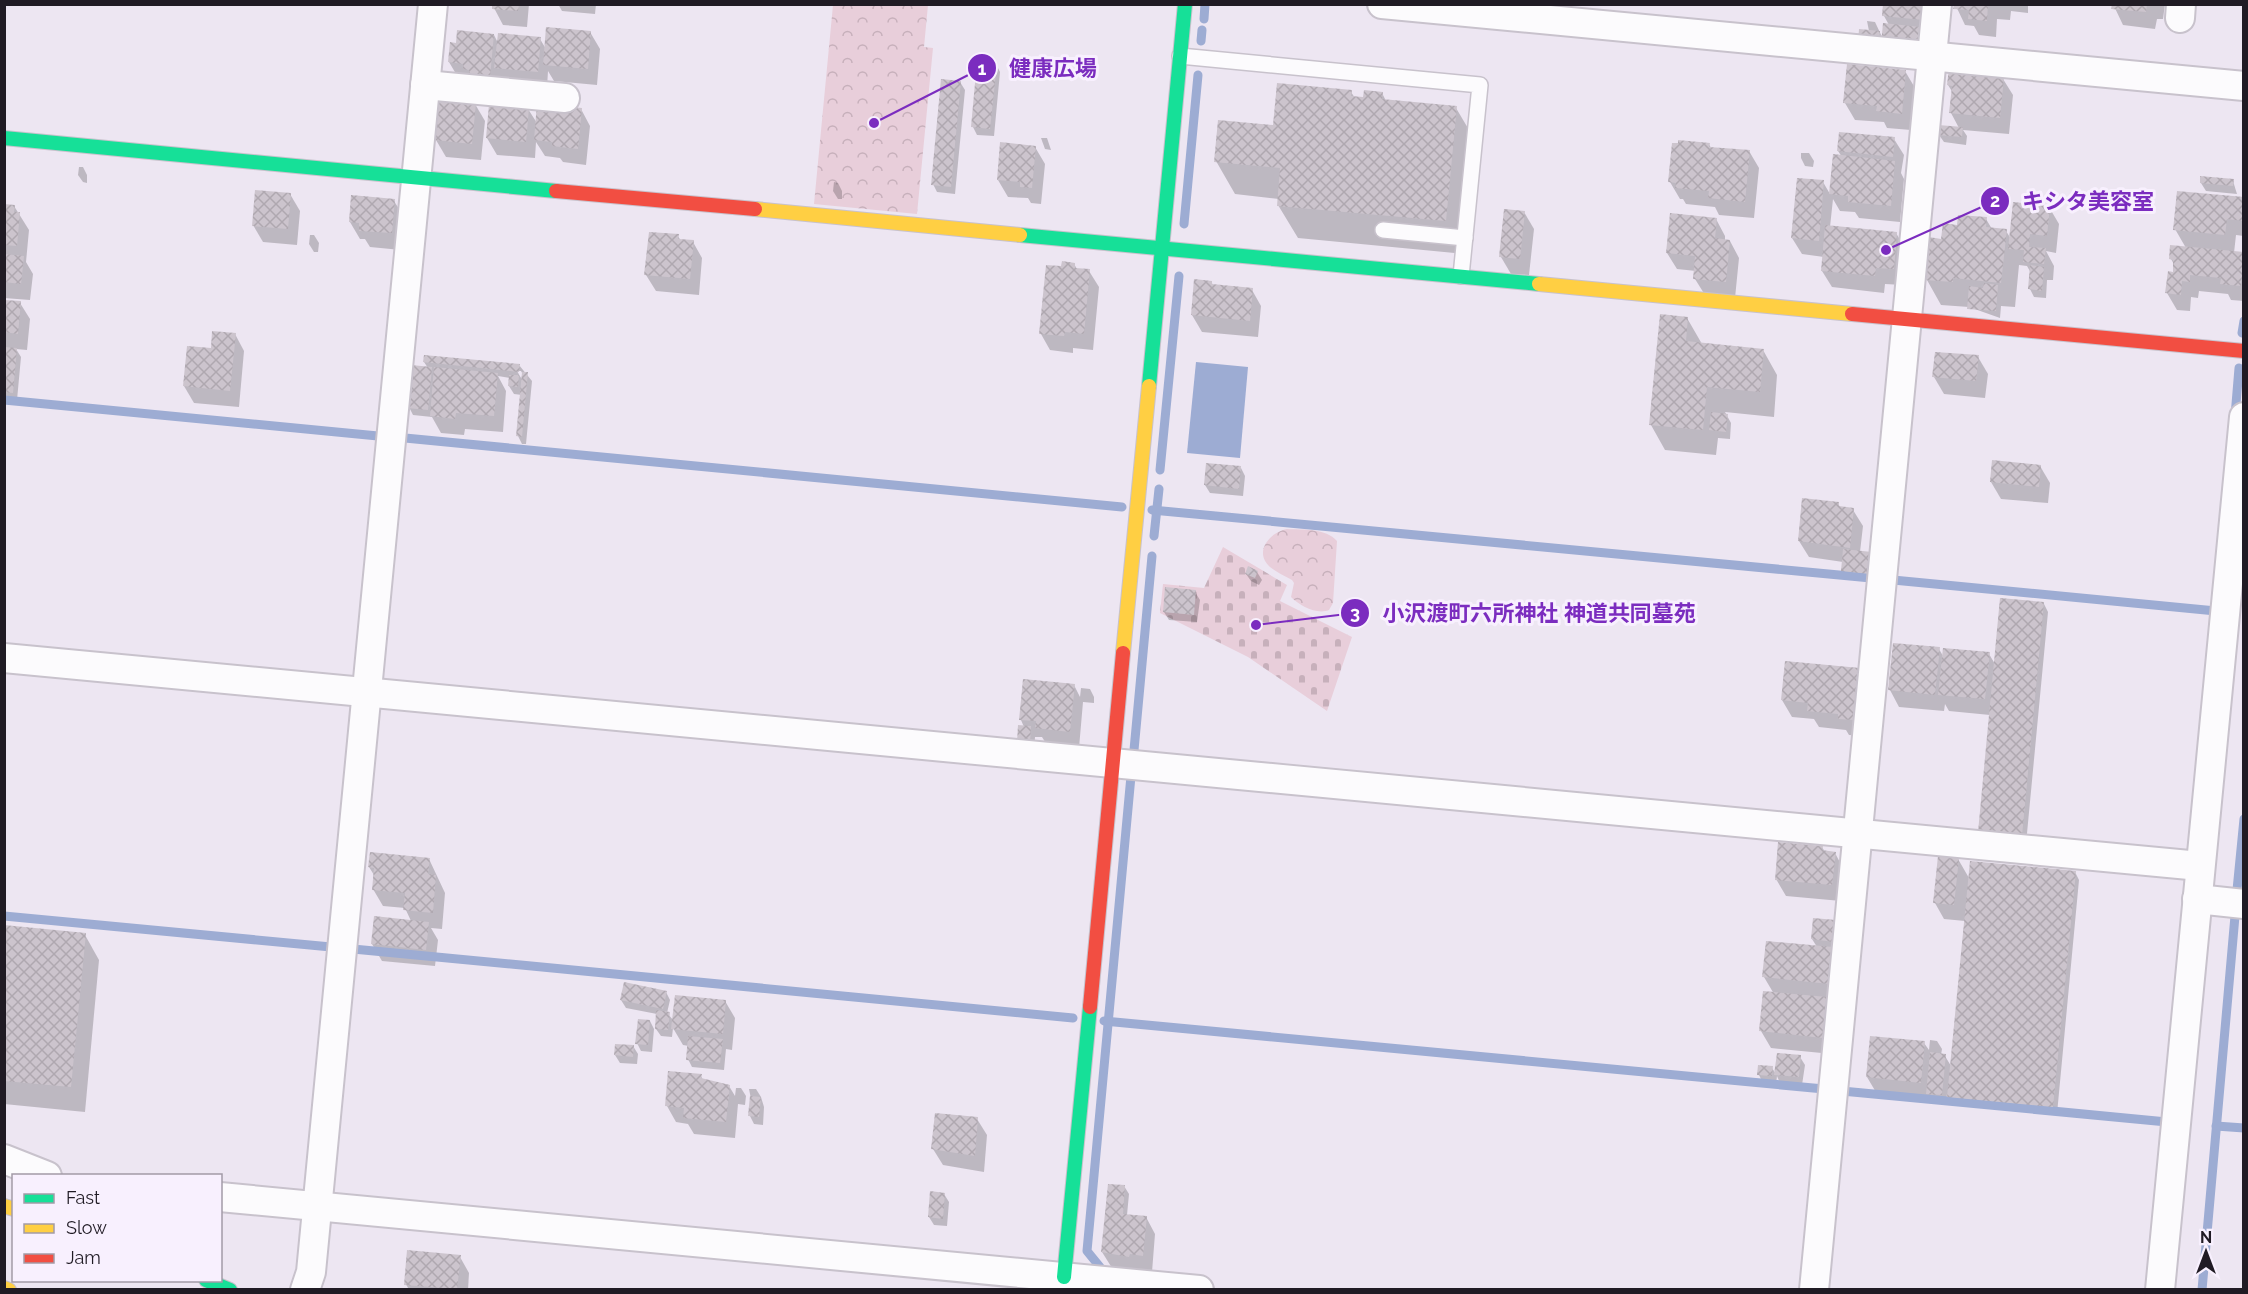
<svg xmlns="http://www.w3.org/2000/svg" width="2248" height="1294" font-family="Raleway,'Noto Sans JP',sans-serif">
  <style>
    .forest { fill: url(#forest-crowns) }
    .cemetery { fill: url(#cemetery-stones) }
    .water { fill: #9dacd3 }
    .shadow { fill: #0003; fill-rule: evenodd }
    .lines { fill: none; stroke-linecap: round; stroke-linejoin: round }
    .stream { stroke: #9dacd3; stroke-width: 9 }
    .building { fill: url(#building-cross-hatch) }
    .lane-casing { stroke: #c8c2cc; stroke-width: 18 }
    .street-casing { stroke: #c8c2cc; stroke-width: 32 }
    .fast-casing { stroke: #c8c2cc; stroke-width: 16 }
    .slow-casing { stroke: #c8c2cc; stroke-width: 16 }
    .jam-casing { stroke: #c8c2cc; stroke-width: 16 }
    .lane { stroke: #fcfbfd; stroke-width: 15 }
    .street { stroke: #fcfbfd; stroke-width: 28 }
    .fast { stroke: #16e098; stroke-width: 14 }
    .slow { stroke: #ffcf43; stroke-width: 14 }
    .jam { stroke: #f24e42; stroke-width: 14 }
    .leader { fill: none; stroke: #7b2cbf; stroke-width: 2 }
    .callout-dot { fill: #7b2cbf; stroke: #f8f0fe; stroke-width: 2 }
    .mark-label { font-size: 18px; text-anchor: middle; font-weight: bold; fill: #fff }
    .callout-label { font-size: 22px; text-anchor: middle; font-weight: bold; fill: #7b2cbf; stroke: #f8f0fe; stroke-width: 6; stroke-linejoin: round; paint-order: stroke }
  </style>
  <defs>
    <pattern id="forest-crowns" width="20" height="18" patternUnits="userSpaceOnUse" patternTransform="scale(1.5)"><rect width="20" height="18" fill="#e8ceda"/><path d="M2 6a3 3 0 1 1 6 0M12 15a3 3 0 1 1 6 0" fill="none" stroke="#c7b0bb"/></pattern>
    <pattern id="cemetery-stones" width="16" height="16" patternUnits="userSpaceOnUse" patternTransform="scale(1.5)"><rect width="16" height="16" fill="#e8ceda"/><path d="M2 7V4a2 2 0 0 1 4 0v3zM10 15v-3a2 2 0 0 1 4 0v3z" fill="#c7b0bb"/></pattern>
    <pattern id="building-cross-hatch" width="8" height="8" patternUnits="userSpaceOnUse" patternTransform="scale(1.5)"><rect width="8" height="8" fill="#ccc4cd"/><path d="M0 0l8 8M0 8l8-8" fill="none" stroke="#afa8b0"/></pattern>
  </defs>
  <rect width="100%" height="100%" fill="#ede6f2"/>
  <g class="forest">
    <polygon points="833,5 928,5 924,47 933,48 917,214 814,204"/>
    <path d="M1287 529C1303 530 1326 528 1337 541L1333 603 1329 610C1317 615 1300 606 1291 597L1294 583 1292 580C1285 576 1276 572 1270 567 1253 552 1270 532 1287 529Z"/>
  </g>
  <polygon class="cemetery" points="1223,547 1287,585 1280,601 1352,637 1327,711 1248,657 1160,613 1163,584 1204,588"/>
  <polygon class="water" points="1196,362 1248,367 1240,458 1187,453"/>
  <g class="shadow">
    <polygon points="473,4 529,4 527,27 503,25 493,6"/>
    <polygon points="558,4 596,4 595,14 562,11"/>
    <polygon points="1918,4 1927,28 1919,27 1924,36 1922,56 1887,53 1869,31 1867,21 1875,22 1883,39 1889,25 1884,16"/>
    <polygon points="1955,4 2028,4 2028,13 2011,11 2010,20 1997,19 1996,37 1979,35 1974,26 1965,25"/>
    <polygon points="2113,4 2165,4 2163,19 2157,19 2155,29 2123,25"/>
    <polygon points="590,32 600,49 597,85 554,81 548,71 547,88 506,84 501,76 499,93 459,79 449,62 457,44 494,35 498,43 540,39 546,49"/>
    <polygon points="996,64 1000,72 994,136 977,135 973,127"/>
    <polygon points="1905,71 1915,88 1911,130 1887,128 1884,122 1855,120 1845,103"/>
    <polygon points="2003,79 2013,95 2009,134 1963,130 1967,136 1966,145 1944,142 1939,135 1959,128 1951,113 1953,93 1948,85"/>
    <polygon points="960,82 965,90 955,194 937,192 933,184"/>
    <polygon points="1351,92 1355,98 1365,99 1382,93 1386,101 1456,108 1475,140 1465,254 1298,238 1278,205 1279,199 1235,194 1216,161 1274,126"/>
    <polygon points="475,104 485,121 481,160 446,157 436,140"/>
    <polygon points="528,109 537,123 581,109 590,126 586,165 563,162 560,158 545,156 536,142 535,158 497,155 487,138"/>
    <polygon points="1840,134 1894,139 1904,155 1901,173 1904,179 1900,222 1859,218 1855,212 1840,211 1833,199 1830,227 1896,233 1906,250 1903,285 1885,284 1884,293 1832,287 1822,271 1824,257 1802,254 1792,238 1823,182 1830,194 1842,157 1838,151"/>
    <polygon points="1041,138 1047,138 1051,150 1045,149"/>
    <polygon points="1709,144 1711,148 1749,151 1759,168 1754,218 1719,215 1715,207 1686,204 1683,199 1680,199 1670,182"/>
    <polygon points="1035,147 1045,164 1041,204 1031,203 1028,198 1008,197 998,180"/>
    <polygon points="1801,153 1809,153 1814,161 1813,167 1805,166 1801,158"/>
    <polygon points="79,167 83,167 87,175 87,183 83,182 78,175"/>
    <polygon points="2233,181 2237,194 2206,191 2201,183"/>
    <polygon points="834,182 838,183 842,191 842,199 838,199 833,191"/>
    <polygon points="290,194 300,211 297,245 263,242 253,225"/>
    <polygon points="2244,198 2244,236 2236,235 2234,253 2244,254 2244,301 2231,300 2228,294 2199,291 2198,298 2191,297 2190,311 2177,310 2167,293 2174,273 2175,266 2171,259 2186,248 2175,229"/>
    <polygon points="394,201 404,217 401,250 370,247 365,239 360,239 350,222"/>
    <polygon points="4,205 14,206 29,230 26,262 33,274 30,300 4,298"/>
    <polygon points="2049,207 2059,224 2056,253 2046,251 2054,266 2053,280 2047,280 2046,298 2034,297 2030,289 2031,273 2027,266 2019,265 2015,307 2001,306 2000,318 1969,307 1941,305 1927,280 1943,241 1959,226 1986,219 1992,229 2006,231 2011,239"/>
    <polygon points="1524,212 1534,229 1529,275 1511,274 1501,257"/>
    <polygon points="1716,219 1725,236 1725,241 1730,241 1739,258 1735,298 1705,295 1695,279 1696,271 1677,269 1667,253"/>
    <polygon points="310,235 314,235 319,243 318,252 314,252 309,244"/>
    <polygon points="678,236 681,241 693,242 702,258 699,295 656,291 646,275"/>
    <polygon points="1074,264 1077,269 1089,271 1099,287 1093,350 1073,348 1073,353 1050,350 1041,334 1063,268"/>
    <polygon points="1196,281 1212,283 1213,286 1252,290 1261,306 1258,337 1202,332 1192,315"/>
    <polygon points="4,301 20,303 30,319 27,350 16,349 21,357 17,400 4,399"/>
    <polygon points="1687,318 1702,344 1763,350 1777,375 1774,417 1725,412 1731,423 1730,439 1718,438 1716,455 1665,450 1651,425"/>
    <polygon points="235,334 244,351 239,407 194,403 184,386 212,350"/>
    <polygon points="1978,357 1988,374 1985,398 1944,394 1934,377"/>
    <path d="M424 362 519 365 532 381 526 444H522L518 436 522 395 514 394 509 386 510 378 498 376 506 391 503 432 465 429 464 435 441 433 432 417 413 415 409 407 428 368ZM517 371H521L527 382 524 383Z"/>
    <polygon points="2040,466 2050,483 2048,503 2001,499 1991,482"/>
    <polygon points="1241,468 1245,476 1243,496 1210,493 1205,485"/>
    <polygon points="1838,504 1841,508 1853,510 1863,526 1860,552 1874,581 1847,578 1842,570 1843,562 1809,557 1799,541"/>
    <polygon points="1257,572 1262,580 1259,585 1251,581 1246,574"/>
    <polygon points="1195,592 1200,600 1197,622 1169,620 1164,612"/>
    <polygon points="2044,604 2048,612 2026,844 1984,840 1990,715 1949,711 1945,704 1944,711 1899,707 1890,690 1939,649 1943,656 1989,654 1995,664"/>
    <polygon points="1859,670 1864,736 1849,735 1846,730 1819,727 1814,719 1792,717 1782,700"/>
    <polygon points="1074,685 1080,697 1081,688 1090,689 1094,697 1094,703 1083,702 1079,748 1047,745 1042,737 1035,737 1034,751 1021,720"/>
    <polygon points="1822,847 1825,852 1835,853 1844,870 1841,901 1786,896 1776,879"/>
    <polygon points="429,859 445,893 442,929 431,928 438,940 435,966 382,961 372,944 411,921 405,908 383,906 373,889 374,875 369,867"/>
    <polygon points="1958,859 1969,878 2075,872 2079,880 2057,1114 1953,1104 1947,1094 1946,1103 1877,1094 1867,1077 1924,1043 1929,1050 1930,1040 1937,1041 1942,1049 1941,1055 1945,1056 1951,1066 1965,921 1944,919 1935,903"/>
    <polygon points="1835,921 1839,1000 1826,998 1836,1015 1832,1054 1771,1048 1761,1031 1774,994 1764,977 1817,947 1812,939"/>
    <polygon points="4,927 85,935 99,960 85,1112 4,1104"/>
    <polygon points="666,992 670,1000 667,1013 674,1021 725,1001 735,1018 732,1050 726,1049 724,1070 692,1067 688,1059 689,1046 683,1045 673,1028 672,1037 661,1036 656,1029 657,1014 626,1008 621,1000"/>
    <polygon points="650,1021 654,1029 652,1052 641,1051 637,1043"/>
    <polygon points="633,1046 638,1054 637,1064 620,1063 615,1055"/>
    <polygon points="1800,1057 1805,1065 1802,1085 1780,1083 1777,1076 1776,1084 1763,1083 1759,1075 1772,1068 1776,1074"/>
    <polygon points="701,1076 703,1080 729,1086 735,1096 736,1088 741,1088 746,1096 745,1105 738,1104 735,1138 694,1134 688,1124 676,1122 667,1106"/>
    <polygon points="749,1089 756,1089 761,1097 764,1107 763,1125 754,1124 750,1116 751,1099"/>
    <polygon points="977,1119 987,1135 984,1172 943,1165 933,1149"/>
    <polygon points="1124,1186 1129,1194 1127,1215 1146,1217 1155,1234 1152,1272 1112,1268 1102,1252"/>
    <polygon points="944,1194 949,1202 947,1226 934,1225 929,1217"/>
    <polygon points="460,1257 469,1273 468,1290 409,1290 406,1284"/>
  </g>
  <g class="lines">
    <g class="stream">
      <polyline points="1204,19 1205,4"/>
      <polyline points="1201,41 1202,30"/>
      <polyline points="1184,224 1198,75"/>
      <polyline points="2242,333 2244,321"/>
      <polyline points="4,400 378,436"/>
      <polyline points="2235,416 2239,368"/>
      <polyline points="405,438 1122,507"/>
      <polyline points="1160,470 1179,276"/>
      <polyline points="1152,510 1871,578"/>
      <polyline points="1154,536 1159,489"/>
      <polyline points="1893,580 2216,611"/>
      <polyline points="1134,750 1152,556"/>
      <polyline points="2237,890 2244,819"/>
      <polyline points="4,916 331,947"/>
      <polyline points="353,949 1073,1018"/>
      <polyline points="1104,1021 1824,1089"/>
      <polyline points="1842,1091 2167,1122"/>
      <polyline points="2216,1126 2244,1128"/>
      <polyline points="1100,1267 1087,1251 1131,776"/>
      <polyline points="2202,1290 2235,916"/>
    </g>
  </g>
  <g class="building">
    <polygon points="492,4 519,4 518,11 492,9"/>
    <polygon points="1883,4 1925,4 1924,20 1882,16"/>
    <polygon points="1954,4 1988,4 1987,21 1968,19 1969,10 1953,9"/>
    <polygon points="2112,4 2147,4 2146,12 2111,9"/>
    <polygon points="1883,23 1920,27 1918,49 1881,45"/>
    <polygon points="546,27 591,31 588,69 543,65"/>
    <polygon points="1859,29 1880,31 1878,45 1858,43"/>
    <polygon points="457,30 494,34 490,77 469,75 469,70 463,69 463,64 448,62 450,42 456,43"/>
    <polygon points="498,33 541,37 538,72 494,68"/>
    <polygon points="977,61 997,63 990,129 971,127"/>
    <polygon points="1847,64 1906,70 1902,114 1876,111 1877,106 1843,103"/>
    <polygon points="1949,68 2004,77 2000,118 1949,113 1952,86 1947,85"/>
    <polygon points="941,79 961,81 951,187 931,185"/>
    <polygon points="1277,83 1352,90 1351,96 1363,97 1364,90 1383,92 1382,99 1457,106 1446,221 1277,206 1280,168 1214,162 1218,120 1273,125"/>
    <polygon points="438,99 476,103 472,144 435,140"/>
    <polygon points="537,103 582,108 578,149 552,146 552,142 534,140"/>
    <polygon points="489,104 529,108 526,142 486,138"/>
    <polygon points="1938,125 1963,127 1962,137 1938,135"/>
    <polygon points="1839,132 1895,137 1893,157 1837,151"/>
    <polygon points="1678,140 1710,143 1709,147 1750,150 1745,202 1708,198 1709,191 1675,188 1676,183 1668,182 1672,143 1678,143"/>
    <polygon points="1000,142 1036,146 1032,188 1020,187 1020,182 997,180"/>
    <polygon points="1833,154 1895,161 1891,206 1848,202 1848,196 1829,194"/>
    <polygon points="2200,176 2234,179 2233,186 2200,183"/>
    <polygon points="1797,178 1824,180 1819,241 1791,238"/>
    <polygon points="255,190 291,193 288,229 252,226"/>
    <polygon points="2177,191 2244,197 2244,221 2227,219 2225,235 2173,230"/>
    <polygon points="351,195 395,199 392,233 359,231 359,223 349,222"/>
    <polygon points="2013,202 2050,206 2047,236 2030,234 2029,247 2046,248 2044,264 2023,262 2024,250 2008,249"/>
    <polygon points="4,204 15,205 14,212 20,212 17,246 4,245"/>
    <polygon points="1504,209 1525,211 1520,259 1499,257"/>
    <polygon points="1670,213 1717,218 1715,238 1730,240 1726,282 1693,279 1695,256 1666,253"/>
    <polygon points="1958,215 1987,217 1986,227 2007,229 2001,283 1953,278 1953,282 1925,280 1929,237 1941,239 1943,223 1957,225"/>
    <polygon points="1825,225 1897,232 1894,269 1876,268 1875,276 1821,271"/>
    <polygon points="649,232 679,234 678,239 694,240 690,279 644,275"/>
    <polygon points="2170,245 2244,252 2241,286 2220,284 2221,278 2190,275 2190,282 2182,281 2181,295 2165,293 2168,271 2173,272 2173,260 2169,259"/>
    <polygon points="4,254 24,256 21,284 4,282"/>
    <polygon points="1062,261 1075,263 1075,268 1090,269 1084,334 1065,332 1064,336 1039,334 1046,265 1061,266"/>
    <polygon points="2030,265 2044,267 2042,291 2028,289"/>
    <polygon points="1194,279 1212,281 1212,284 1253,288 1250,321 1191,315"/>
    <polygon points="1984,283 1998,285 1996,311 1967,309 1969,286 1983,288"/>
    <polygon points="4,300 21,301 18,334 4,332"/>
    <polygon points="1660,314 1688,317 1686,341 1764,349 1760,392 1707,387 1703,430 1649,425"/>
    <polygon points="212,331 236,333 230,391 183,386 187,346 211,348"/>
    <polygon points="4,347 17,348 13,393 4,392"/>
    <polygon points="1935,352 1979,355 1976,381 1932,377"/>
    <polygon points="424,355 520,364 519,372 423,362"/>
    <polygon points="411,365 432,367 428,410 407,408"/>
    <polygon points="434,367 498,373 494,416 456,413 455,419 430,416"/>
    <polygon points="522,372 528,372 522,437 516,436"/>
    <polygon points="509,375 519,375 518,387 508,386"/>
    <polygon points="1711,412 1728,414 1726,432 1709,430"/>
    <polygon points="1992,460 2041,465 2039,487 1990,482"/>
    <polygon points="1206,463 1241,466 1239,489 1204,485"/>
    <polygon points="1802,498 1839,502 1839,506 1854,508 1850,548 1798,541"/>
    <polygon points="1843,549 1872,552 1870,574 1841,571"/>
    <polygon points="1248,566 1258,571 1255,578 1245,574"/>
    <polygon points="1165,587 1196,590 1194,615 1163,612"/>
    <polygon points="2000,598 2044,602 2022,836 1978,832"/>
    <polygon points="1893,643 1940,647 1935,695 1888,690"/>
    <polygon points="1943,648 1990,652 1985,699 1938,695"/>
    <polygon points="1785,661 1860,668 1855,720 1838,719 1838,714 1807,711 1808,703 1781,700"/>
    <polygon points="1023,679 1075,684 1070,732 1035,728 1036,721 1019,720"/>
    <polygon points="1018,725 1031,726 1030,743 1017,742"/>
    <polygon points="1778,842 1823,846 1822,850 1836,852 1832,885 1775,880"/>
    <polygon points="370,852 430,858 428,874 436,875 433,913 403,910 405,893 372,890 374,868 368,867"/>
    <polygon points="1938,856 1959,858 1954,905 1933,903"/>
    <polygon points="1970,861 2076,871 2053,1107 1947,1097"/>
    <polygon points="374,916 429,922 426,950 371,944"/>
    <polygon points="1813,918 1836,920 1834,942 1811,939"/>
    <polygon points="4,925 86,933 71,1087 4,1081"/>
    <polygon points="1766,941 1833,947 1830,984 1762,977"/>
    <polygon points="624,982 667,991 663,1009 620,1000"/>
    <polygon points="1763,991 1827,997 1823,1038 1759,1031"/>
    <polygon points="675,995 726,1000 723,1034 671,1029"/>
    <polygon points="656,1010 670,1012 668,1030 655,1029"/>
    <polygon points="638,1019 650,1020 648,1045 635,1044"/>
    <polygon points="688,1036 723,1039 720,1063 686,1060"/>
    <polygon points="1870,1036 1925,1041 1921,1083 1866,1077"/>
    <polygon points="615,1044 634,1045 633,1057 614,1055"/>
    <polygon points="1930,1052 1946,1054 1942,1095 1926,1094"/>
    <polygon points="1777,1053 1801,1055 1799,1077 1774,1075"/>
    <polygon points="1758,1065 1773,1066 1772,1076 1757,1075"/>
    <polygon points="668,1071 702,1074 701,1078 730,1085 726,1122 683,1118 684,1108 665,1106"/>
    <polygon points="750,1096 761,1097 759,1117 748,1116"/>
    <polygon points="935,1113 978,1117 975,1156 931,1149"/>
    <polygon points="1108,1184 1125,1185 1123,1214 1147,1216 1143,1256 1130,1254 1129,1257 1101,1252"/>
    <polygon points="930,1191 945,1193 943,1219 928,1217"/>
    <polygon points="407,1250 461,1255 457,1289 404,1285"/>
  </g>
  <g class="lines">
    <g class="lane-casing">
      <g id="lane">
        <polyline points="1180,56 1480,85 1461,276"/>
        <polyline points="1383,230 1465,238"/>
      </g>
    </g>
    <g class="street-casing">
      <g id="street">
        <polyline points="1382,4 2244,86"/>
        <polyline points="2180,18 2181,4"/>
        <polyline points="425,85 565,98"/>
        <polyline points="4,658 2200,866"/>
        <polyline points="2197,899 2244,904"/>
        <polyline points="4,1159 47,1176"/>
        <polyline points="220,1197 1199,1290"/>
        <polyline points="305,1290 311,1272 433,4"/>
        <polyline points="1814,1290 1937,4"/>
        <polyline points="2160,1290 2244,417"/>
      </g>
    </g>
    <g class="fast-casing">
      <g id="fast">
        <polyline points="4,138 556,191"/>
        <polyline points="1020,235 1539,284"/>
        <polyline points="1149,386 1185,4"/>
        <polyline points="1064,1277 1090,1007"/>
        <polyline points="206,1280 230,1290"/>
      </g>
    </g>
    <g class="slow-casing">
      <g id="slow">
        <polyline points="755,209 1020,235"/>
        <polyline points="1539,284 1852,314"/>
        <polyline points="1123,653 1149,386"/>
        <polyline points="4,1206 14,1209"/>
        <polyline points="4,1288 9,1290"/>
      </g>
    </g>
    <g class="jam-casing">
      <g id="jam">
        <polyline points="556,191 755,209"/>
        <polyline points="1852,314 2244,351"/>
        <polyline points="1090,1007 1123,653"/>
      </g>
    </g>
    <use href="#lane" class="lane"/>
    <use href="#street" class="street"/>
    <use href="#fast" class="fast"/>
    <use href="#slow" class="slow"/>
    <use href="#jam" class="jam"/>
  </g>
  <path class="leader" d="M874 123L982 68M1886 250L1995 201M1256 625L1355 613"/>
  <g class="callout-dot">
    <circle cx="874" cy="123" r="6"/>
    <circle cx="1886" cy="250" r="6"/>
    <circle cx="1256" cy="625" r="6"/>
    <circle cx="982" cy="68" r="15"/>
    <circle cx="1995" cy="201" r="15"/>
    <circle cx="1355" cy="613" r="15"/>
  </g>
  <g class="mark-label">
    <text x="982" y="75">1</text>
    <text x="1995" y="207">2</text>
    <text x="1355" y="619">3</text>
  </g>
  <g class="callout-label">
    <text x="1053" y="76">健康広場</text>
    <text x="2088" y="209">キシタ美容室</text>
    <text x="1539" y="621">小沢渡町六所神社 神道共同墓苑</text>
  </g>
  <rect width="2248" height="1294" fill="none" stroke="#201b24" stroke-width="12"/>
  <rect x="12" y="1174" width="210" height="108" fill="#f8f0fe" stroke="#a29ba7" stroke-width="1.5"/>
  <rect x="24" y="1194" width="30" height="9" fill="#16e098" stroke="#a29ba7" stroke-width="1.5"/>
  <text x="66" y="1204" font-size="18" fill="#201b24">Fast</text>
  <rect x="24" y="1224" width="30" height="9" fill="#ffcf43" stroke="#a29ba7" stroke-width="1.5"/>
  <text x="66" y="1234" font-size="18" fill="#201b24">Slow</text>
  <rect x="24" y="1254" width="30" height="9" fill="#f24e42" stroke="#a29ba7" stroke-width="1.5"/>
  <text x="66" y="1264" font-size="18" fill="#201b24">Jam</text>
  <g transform="translate(2206 1252)" stroke="#f8f0fe" stroke-width="4.5" paint-order="stroke">
  <path d="M0-4.5L10 22L0 15L-10 22Z" fill="#201b24"/>
  <text y="-9" font-size="16" font-weight="bold" text-anchor="middle" fill="#201b24">N</text>
  </g>
</svg>
